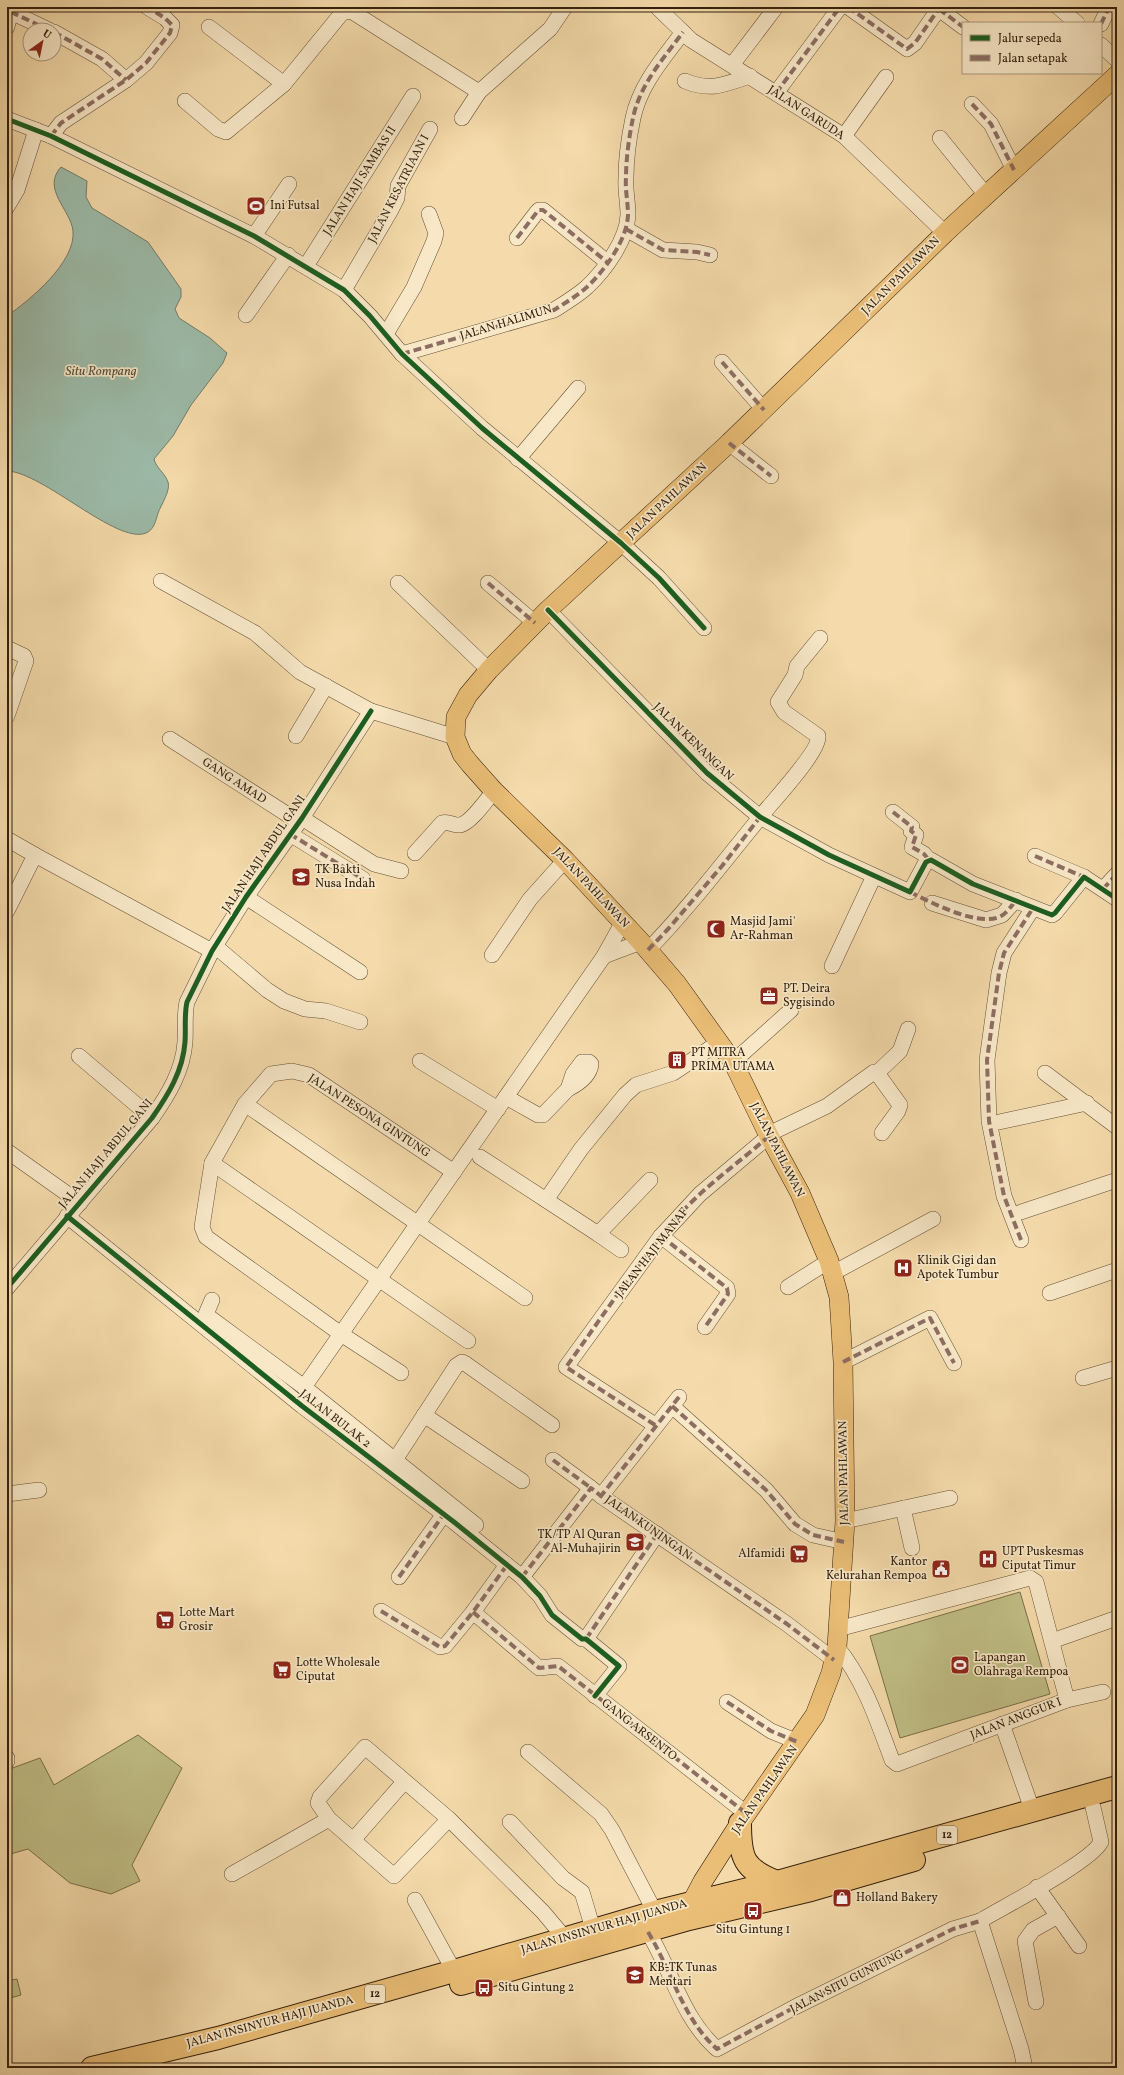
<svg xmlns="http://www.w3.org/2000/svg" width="1124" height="2075" font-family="Vollkorn,serif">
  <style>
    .green { fill: #c0be86; stroke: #7a6f4a }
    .water { fill: #9cbba9; stroke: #727d6b }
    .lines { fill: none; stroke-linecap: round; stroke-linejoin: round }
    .minor-casing { stroke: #644f35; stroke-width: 16 }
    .major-casing { stroke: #33200e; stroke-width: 20 }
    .highway-casing { stroke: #33200e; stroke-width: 24 }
    .minor { stroke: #f8e8c8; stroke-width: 15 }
    .major { stroke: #eabe76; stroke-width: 19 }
    .highway { stroke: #eabe76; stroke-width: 22 }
    .quiet { stroke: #8d6e63; stroke-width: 4; stroke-dasharray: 8 4; stroke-linecap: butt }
    .cycleway-casing { stroke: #f8e8c8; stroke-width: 8 }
    .cycleway { stroke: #1b5e20; stroke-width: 5 }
    .labels { text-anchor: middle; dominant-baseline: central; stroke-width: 3.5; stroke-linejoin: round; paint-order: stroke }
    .shield { fill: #f8e8c8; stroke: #6e5c46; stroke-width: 1 }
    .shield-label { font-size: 11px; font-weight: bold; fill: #33200e }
    .street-label { font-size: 12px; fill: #33200e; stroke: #f8e8c8 }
    .poi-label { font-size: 12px; fill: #33200e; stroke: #f8e8c8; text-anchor: start }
    .water-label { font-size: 13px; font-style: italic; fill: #524e3c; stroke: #f8e8c8 }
  </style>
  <rect width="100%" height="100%" fill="#f5dbab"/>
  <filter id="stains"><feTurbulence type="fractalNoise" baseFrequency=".005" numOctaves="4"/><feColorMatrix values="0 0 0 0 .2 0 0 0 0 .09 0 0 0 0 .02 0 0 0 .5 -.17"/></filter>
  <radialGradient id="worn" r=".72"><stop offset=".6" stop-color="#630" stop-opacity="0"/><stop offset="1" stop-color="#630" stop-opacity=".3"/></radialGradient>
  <g class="green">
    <polygon points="1020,1592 1050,1694 900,1738 870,1636"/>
    <polygon points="138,1735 182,1768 132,1865 140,1881 111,1894 70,1883 28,1849 7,1855 7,1770 40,1758 54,1785"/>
    <polygon points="17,1979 21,1995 7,1999 7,1981"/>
  </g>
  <path class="water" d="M61 167 87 181 86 197 92 208 148 242 181 289V297L175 309 179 318 210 338 227 353 223 363 191 405 173 436 154 459C156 468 165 473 168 482 171 490 161 505 158 513 156 520 154 530 146 533 117 545 43 472 7 471V361L9 354 7 316C30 300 76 262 73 231 71 210 41 189 61 167Z"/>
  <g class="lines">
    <g class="minor-casing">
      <g id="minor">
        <polyline points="657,7 691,40 844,136 945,233"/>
        <polyline points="848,7 907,49 915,43 940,7"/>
        <polyline points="1058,7 1077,23"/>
        <polyline points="939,9 963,27"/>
        <polyline points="11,12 49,30"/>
        <polyline points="1101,24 1109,7"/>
        <polyline points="7,27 12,7"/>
        <polyline points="209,27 284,84"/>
        <polyline points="54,32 102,59 126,80"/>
        <polyline points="1101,45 1117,60"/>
        <polyline points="732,65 776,7"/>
        <path d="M685 81C711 92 725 84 750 76"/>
        <polyline points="776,93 840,7"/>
        <polyline points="185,101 218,129 226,132 284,84 342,13 351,11 479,92 550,29 565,7"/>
        <polyline points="972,104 991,124 1014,170"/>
        <polyline points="462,118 479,92"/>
        <polyline points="7,119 51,136 254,236 344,290 370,316 402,354 482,428 621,543 659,578 704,628"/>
        <polyline points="51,136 61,123 126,80 146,63 170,33 172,25 165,18 147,7"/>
        <polyline points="844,136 886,77"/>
        <polyline points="940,138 986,195"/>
        <polyline points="7,207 17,190 36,130"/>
        <polyline points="626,229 663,250 697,252 710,255"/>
        <polyline points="254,236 289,184"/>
        <polyline points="517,238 537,212 539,210 543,210 607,262"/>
        <polyline points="306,266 413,96"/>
        <polyline points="344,290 391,210 397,198 398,186 430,129"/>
        <polyline points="246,315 288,255"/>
        <polyline points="386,334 414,287 434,241 436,233 429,214"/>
        <path d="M402 354 554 310C565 303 577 296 587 287 605 270 627 240 628 215 628 202 625 190 626 178 626 159 629 137 633 118 640 84 664 58 683 32"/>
        <polyline points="722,362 764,410"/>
        <polyline points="729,443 771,476"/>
        <polyline points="518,459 578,388"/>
        <polyline points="161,581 255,633 300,672 371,711 455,737"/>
        <polyline points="398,583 489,670"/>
        <polyline points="488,583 535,623"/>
        <polyline points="548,610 707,773 760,817 829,855 910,892 926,862 931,860 973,884 1052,915 1055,913 1084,877 1117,899"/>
        <polyline points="7,648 24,656 26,661 7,716"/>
        <polyline points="296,736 326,686"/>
        <polyline points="170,739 299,822"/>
        <polyline points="893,812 912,827 911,831 916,835 912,847 924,854 929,860"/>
        <polyline points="302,818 374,864 401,871"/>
        <polyline points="290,834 363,879"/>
        <polyline points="7,839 35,855 7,911"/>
        <path d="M415 853 442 823C449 821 454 826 460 825 471 823 487 799 494 791"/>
        <polyline points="35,855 212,951"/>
        <polyline points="1035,856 1084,877"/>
        <polyline points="1103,889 1117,874"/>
        <polyline points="246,897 360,972"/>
        <polyline points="932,903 986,920 1002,915 1016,900"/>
        <polyline points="215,946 267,990 284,1001 305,1009 326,1011 360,1022"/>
        <path d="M648 950C689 908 725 860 762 815 772 802 821 750 818 736L784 712 778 702 795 675 797 666 820 638"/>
        <polyline points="492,955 530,899 565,860"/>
        <polyline points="604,956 641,942"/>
        <polyline points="832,966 874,876"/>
        <polyline points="79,1056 152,1118"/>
        <polyline points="420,1061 498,1109"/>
        <polyline points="733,1062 791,1010"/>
        <polyline points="877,1073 900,1051 908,1029"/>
        <polyline points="1045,1073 1117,1127"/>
        <path d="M506 1097 538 1115H543L568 1089 573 1074 582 1062H589L591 1064C590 1076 578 1084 568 1089"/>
        <polyline points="245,1104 525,1298"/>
        <polyline points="999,1122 1087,1103"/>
        <polyline points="7,1151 80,1203"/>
        <polyline points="480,1157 546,1200 581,1149 625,1095 636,1085 673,1073 718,1043"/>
        <polyline points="212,1163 468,1341"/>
        <polyline points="546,1200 598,1234 650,1180"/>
        <polyline points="1021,1212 1117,1180"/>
        <polyline points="67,1216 302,1406 454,1522 522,1577 540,1596 552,1615 582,1639 586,1639 619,1666 595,1696"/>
        <polyline points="598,1234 621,1250"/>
        <polyline points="661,1236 727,1288 728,1294 705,1327"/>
        <polyline points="1021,1240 1004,1196 989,1121 987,1060 999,973 1004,953 1033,908"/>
        <polyline points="833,1273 933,1219"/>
        <polyline points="788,1287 829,1261"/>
        <path d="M7 1288 152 1118C168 1095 183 1071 185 1042 186 1029 184 1015 187 1002L212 951 246 897 302 818 371 711"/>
        <polyline points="1050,1293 1117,1270"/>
        <polyline points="212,1300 206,1314 209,1317 304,1387 395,1460"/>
        <polyline points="843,1362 930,1318 954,1363"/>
        <polyline points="401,1373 341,1334 206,1237 202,1227 212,1163 245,1104 271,1074 292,1071 309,1075 454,1172"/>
        <polyline points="1083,1378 1117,1368"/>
        <polyline points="304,1387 604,956 623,922"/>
        <polyline points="679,1397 601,1496 787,1624 834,1660"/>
        <polyline points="672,1406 766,1490 795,1524 813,1535 844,1542"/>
        <polyline points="424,1415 522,1481"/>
        <polyline points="655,1425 566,1367 661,1236 700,1194 775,1131 827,1106 874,1072 877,1073 900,1105 898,1111 882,1133"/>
        <polyline points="553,1460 591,1488"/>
        <polyline points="7,1494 39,1490"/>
        <polyline points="903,1508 912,1548"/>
        <polyline points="845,1521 950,1498"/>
        <polyline points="476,1525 395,1460 456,1366 462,1362 466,1364 552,1425"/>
        <polyline points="399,1577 444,1514"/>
        <polyline points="522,1577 591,1488 601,1496"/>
        <polyline points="381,1611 440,1647 445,1646 473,1612 507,1565"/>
        <polyline points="473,1612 539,1668 558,1666 747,1814"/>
        <polyline points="838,1629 1030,1578 1036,1582 1067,1700"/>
        <polyline points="586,1639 657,1534"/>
        <polyline points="1052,1641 1117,1618"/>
        <path d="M837 1647C864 1680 877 1720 892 1760L897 1764 1067 1700 1103 1692"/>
        <polyline points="727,1702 771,1731 798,1742"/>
        <polyline points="1002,1724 1033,1812"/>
        <polygon points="365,1747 449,1819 394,1876 329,1819 318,1803 320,1797"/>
        <polyline points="528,1752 601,1814 612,1830 655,1912"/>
        <polyline points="7,1758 7,1761"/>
        <polyline points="449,1819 543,1912 564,1937"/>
        <polyline points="510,1822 563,1878 582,1892 593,1929"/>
        <polyline points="353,1840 404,1782"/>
        <polyline points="232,1874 329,1819"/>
        <polyline points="1037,1887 1079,1946"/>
        <polyline points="415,1900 454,1971"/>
        <path d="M648 1932C672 1971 682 2018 717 2049L795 2007 953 1929 980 1921"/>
        <polyline points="1036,2002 1025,1941 1033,1930 1058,1916"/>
        <path d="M1025 2068 1021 2049 980 1921C1003 1907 1091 1862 1101 1842L1093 1807"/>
      </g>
    </g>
    <g class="major-casing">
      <polyline id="major" points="690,1915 692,1902 703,1881 740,1823 815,1715 831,1673 837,1647 845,1521 843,1362 839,1297 829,1261 800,1193 769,1136 733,1062 677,984 641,942 565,860 494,791 470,764 462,754 455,737 456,717 468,695 489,670 548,610 729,443 945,233 1117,75"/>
    </g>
    <g class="highway-casing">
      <g id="highway">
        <path d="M740 1823C740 1858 743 1869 777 1882"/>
        <polyline points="461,1984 689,1919 811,1890 914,1860"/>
        <polyline points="92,2068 218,2038 454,1971 655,1912 777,1882 1117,1787"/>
      </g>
    </g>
    <use href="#minor" class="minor"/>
    <use href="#major" class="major"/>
    <use href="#highway" class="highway"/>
    <g class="quiet">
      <polyline points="848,7 907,49 915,43 940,7"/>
      <polyline points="939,9 963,27"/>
      <polyline points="11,12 49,30"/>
      <polyline points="1101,24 1109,7"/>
      <polyline points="54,32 102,59 126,80"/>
      <polyline points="776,93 840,7"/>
      <polyline points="972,104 991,124 1014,170"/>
      <polyline points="51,136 61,123 126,80 146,63 170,33 172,25 165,18 147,7"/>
      <polyline points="626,229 663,250 697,252 710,255"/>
      <polyline points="517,238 537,212 539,210 543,210 607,262"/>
      <path d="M402 354 554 310C565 303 577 296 587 287 605 270 627 240 628 215 628 202 625 190 626 178 626 159 629 137 633 118 640 84 664 58 683 32"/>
      <polyline points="722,362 764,410"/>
      <polyline points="729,443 771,476"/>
      <polyline points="488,583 535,623"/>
      <polyline points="893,812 912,827 911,831 916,835 912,847 924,854 929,860"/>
      <polyline points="290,834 363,879"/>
      <polyline points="1035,856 1084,877"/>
      <polyline points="1103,889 1117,874"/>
      <path d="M910 892C930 902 979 928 1001 916 1007 913 1012 905 1016 900"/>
      <polyline points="648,950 669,928 722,866 760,817"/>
      <polyline points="661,1236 727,1288 728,1294 705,1327"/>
      <polyline points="1021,1240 1004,1196 989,1121 987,1060 999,973 1004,953 1033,908"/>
      <polyline points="843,1362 930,1318 954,1363"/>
      <polyline points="679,1397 601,1496 787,1624 834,1660"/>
      <polyline points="672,1406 766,1490 795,1524 813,1535 844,1542"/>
      <path d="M655 1425 566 1367C603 1316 638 1262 679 1215 706 1185 740 1162 769 1136"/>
      <polyline points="553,1460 591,1488"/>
      <polyline points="399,1577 444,1514"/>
      <polyline points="522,1577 591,1488 601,1496"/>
      <polyline points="381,1611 440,1647 445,1646 473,1612 507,1565"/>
      <polyline points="473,1612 539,1668 558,1666 747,1814"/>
      <polyline points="586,1639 657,1534"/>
      <polyline points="727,1702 771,1731 798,1742"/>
      <path d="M648 1932C672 1971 682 2018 717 2049L795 2007 953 1929 980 1921"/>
    </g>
    <g class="cycleway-casing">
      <g id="cycleway">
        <polyline points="7,119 51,136 254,236 344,290 370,316 402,354 482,428 621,543 659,578 704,628"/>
        <polyline points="548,610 707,773 760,817 829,855 910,892 926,862 931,860 973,884 1052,915 1055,913 1084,877 1117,899"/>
        <polyline points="67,1216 302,1406 454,1522 522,1577 540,1596 552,1615 582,1639 586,1639 619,1666 595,1696"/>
        <path d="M7 1288 152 1118C168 1095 183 1071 185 1042 186 1029 184 1015 187 1002L212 951 246 897 302 818 371 711"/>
      </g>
    </g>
    <use href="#cycleway" class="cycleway"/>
  </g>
  <defs>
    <g id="stadium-square" transform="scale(1)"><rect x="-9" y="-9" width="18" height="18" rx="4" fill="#8f2418" stroke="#f8e8c8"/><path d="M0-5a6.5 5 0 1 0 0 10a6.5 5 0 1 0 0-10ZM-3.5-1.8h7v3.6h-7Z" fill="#fff"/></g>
    <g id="school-square" transform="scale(1)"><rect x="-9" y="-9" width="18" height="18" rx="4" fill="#8f2418" stroke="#f8e8c8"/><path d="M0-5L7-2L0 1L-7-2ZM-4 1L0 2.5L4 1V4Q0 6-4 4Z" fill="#fff"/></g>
    <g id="mosque-square" transform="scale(1)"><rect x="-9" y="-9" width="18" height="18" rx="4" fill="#8f2418" stroke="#f8e8c8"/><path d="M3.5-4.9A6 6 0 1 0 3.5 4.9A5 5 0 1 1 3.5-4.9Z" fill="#fff"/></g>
    <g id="office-square" transform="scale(1)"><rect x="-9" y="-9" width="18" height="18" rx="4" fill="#8f2418" stroke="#f8e8c8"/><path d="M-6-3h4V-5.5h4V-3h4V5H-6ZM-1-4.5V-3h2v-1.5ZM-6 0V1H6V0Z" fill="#fff"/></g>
    <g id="building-square" transform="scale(1)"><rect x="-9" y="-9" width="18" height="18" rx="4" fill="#8f2418" stroke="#f8e8c8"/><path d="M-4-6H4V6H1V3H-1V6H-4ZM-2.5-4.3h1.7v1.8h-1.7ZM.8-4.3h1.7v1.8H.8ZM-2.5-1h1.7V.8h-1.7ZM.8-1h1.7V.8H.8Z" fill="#fff"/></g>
    <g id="hospital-square" transform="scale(1)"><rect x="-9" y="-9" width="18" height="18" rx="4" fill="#8f2418" stroke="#f8e8c8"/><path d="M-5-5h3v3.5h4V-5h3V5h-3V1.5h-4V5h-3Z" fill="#fff"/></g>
    <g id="supermarket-square" transform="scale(1)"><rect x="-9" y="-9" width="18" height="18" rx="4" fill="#8f2418" stroke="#f8e8c8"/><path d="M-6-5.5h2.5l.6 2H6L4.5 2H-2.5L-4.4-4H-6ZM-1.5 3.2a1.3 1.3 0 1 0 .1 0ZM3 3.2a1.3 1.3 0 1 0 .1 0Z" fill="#fff"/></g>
    <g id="civic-square" transform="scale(1)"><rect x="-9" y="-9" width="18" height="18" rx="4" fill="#8f2418" stroke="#f8e8c8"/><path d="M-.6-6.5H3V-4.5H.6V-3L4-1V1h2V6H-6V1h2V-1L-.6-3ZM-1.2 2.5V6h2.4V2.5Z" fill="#fff"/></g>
    <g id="shop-square" transform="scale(1)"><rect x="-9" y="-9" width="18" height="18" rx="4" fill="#8f2418" stroke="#f8e8c8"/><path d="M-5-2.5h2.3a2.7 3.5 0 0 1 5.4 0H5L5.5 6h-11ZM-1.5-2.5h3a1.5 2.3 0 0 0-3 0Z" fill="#fff"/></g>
    <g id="bus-square" transform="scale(1)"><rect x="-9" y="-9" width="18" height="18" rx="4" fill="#8f2418" stroke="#f8e8c8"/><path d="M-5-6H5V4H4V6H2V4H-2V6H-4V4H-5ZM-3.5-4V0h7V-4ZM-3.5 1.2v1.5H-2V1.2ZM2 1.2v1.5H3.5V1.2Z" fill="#fff"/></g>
  </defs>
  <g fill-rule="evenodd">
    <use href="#stadium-square" x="256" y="206"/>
    <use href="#school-square" x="301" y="877"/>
    <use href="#mosque-square" x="716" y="929"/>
    <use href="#office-square" x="769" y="996"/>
    <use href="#building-square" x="677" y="1060"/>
    <use href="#hospital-square" x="903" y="1268"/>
    <use href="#school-square" x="635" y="1542"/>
    <use href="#supermarket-square" x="799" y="1554"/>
    <use href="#hospital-square" x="988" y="1559"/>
    <use href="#civic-square" x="941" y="1569"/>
    <use href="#supermarket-square" x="165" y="1620"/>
    <use href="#stadium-square" x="960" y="1665"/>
    <use href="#supermarket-square" x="282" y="1670"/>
    <use href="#shop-square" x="842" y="1898"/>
    <use href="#bus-square" x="753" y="1911"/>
    <use href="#school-square" x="635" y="1975"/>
    <use href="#bus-square" x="484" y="1988"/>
  </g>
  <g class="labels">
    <g class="shield">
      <rect x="937" y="1826" width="20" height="18" rx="3"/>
      <rect x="365" y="1985" width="20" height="18" rx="3"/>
    </g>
    <g class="shield-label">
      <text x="947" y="1835">12</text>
      <text x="375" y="1994">12</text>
    </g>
    <g class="street-label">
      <text transform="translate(806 113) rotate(33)">JALAN GARUDA</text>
      <text transform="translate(360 181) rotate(-58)">JALAN HAJI SAMBAS II</text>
      <text transform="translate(399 189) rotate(-63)">JALAN KESATRIAAN I</text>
      <text transform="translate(901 276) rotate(-45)">JALAN PAHLAWAN</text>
      <text transform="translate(506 323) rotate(-17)">JALAN HALIMUN</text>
      <text transform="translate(667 501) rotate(-43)">JALAN PAHLAWAN</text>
      <text transform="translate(693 742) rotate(44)">JALAN KENANGAN</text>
      <text transform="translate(234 781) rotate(33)">GANG AMAD</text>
      <text transform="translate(264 854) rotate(-56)">JALAN HAJI ABDUL GANI</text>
      <text transform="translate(591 888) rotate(47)">JALAN PAHLAWAN</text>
      <text transform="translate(369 1116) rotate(33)">JALAN PESONA GINTUNG</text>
      <text transform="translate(777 1150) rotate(63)">JALAN PAHLAWAN</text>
      <text transform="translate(106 1154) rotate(-50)">JALAN HAJI ABDUL GANI</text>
      <text transform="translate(652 1253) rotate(-52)">JALAN HAJI MANAF</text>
      <text transform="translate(335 1419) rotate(38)">JALAN BULAK 2</text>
      <text transform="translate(844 1473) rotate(-91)">JALAN PAHLAWAN</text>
      <text transform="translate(648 1528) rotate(35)">JALAN KUNINGAN</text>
      <text transform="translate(1016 1719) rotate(-21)">JALAN ANGGUR I</text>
      <text transform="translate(639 1730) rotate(38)">GANG ARSENTO</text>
      <text transform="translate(765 1790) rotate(-55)">JALAN PAHLAWAN</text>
      <text transform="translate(604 1927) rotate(-16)">JALAN INSINYUR HAJI JUANDA</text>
      <text transform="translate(847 1982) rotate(-27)">JALAN SITU GUNTUNG</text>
      <text transform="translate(270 2022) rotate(-15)">JALAN INSINYUR HAJI JUANDA</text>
    </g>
    <g class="poi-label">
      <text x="270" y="206">Ini Futsal</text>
      <text x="315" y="870">TK Bakti<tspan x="315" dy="14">Nusa Indah</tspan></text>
      <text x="730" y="922">Masjid Jami'<tspan x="730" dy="14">Ar-Rahman</tspan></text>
      <text x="783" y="989">PT. Deira<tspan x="783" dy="14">Sygisindo</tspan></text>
      <text x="691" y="1053">PT MITRA<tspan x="691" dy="14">PRIMA UTAMA</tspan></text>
      <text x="917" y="1261">Klinik Gigi dan<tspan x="917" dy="14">Apotek Tumbur</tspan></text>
      <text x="621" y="1535" text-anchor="end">TK/TP Al Quran<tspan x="621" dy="14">Al-Muhajirin</tspan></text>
      <text x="1002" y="1552">UPT Puskesmas<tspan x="1002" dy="14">Ciputat Timur</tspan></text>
      <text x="785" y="1554" text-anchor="end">Alfamidi</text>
      <text x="927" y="1562" text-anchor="end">Kantor<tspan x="927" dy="14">Kelurahan Rempoa</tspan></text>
      <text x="179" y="1613">Lotte Mart<tspan x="179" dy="14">Grosir</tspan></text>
      <text x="974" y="1658">Lapangan<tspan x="974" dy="14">Olahraga Rempoa</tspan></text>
      <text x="296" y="1663">Lotte Wholesale<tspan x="296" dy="14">Ciputat</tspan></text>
      <text x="856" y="1898">Holland Bakery</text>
      <text x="753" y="1930" text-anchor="middle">Situ Gintung 1</text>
      <text x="649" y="1968">KB-TK Tunas<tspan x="649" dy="14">Mentari</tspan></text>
      <text x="498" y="1988">Situ Gintung 2</text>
    </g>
    <g class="water-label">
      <text x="101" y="372">Situ Rompang</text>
    </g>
  </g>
  <rect width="1124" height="2075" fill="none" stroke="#f5dbab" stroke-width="24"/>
  <rect x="8" y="8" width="1108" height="2059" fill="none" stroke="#33200e" stroke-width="2"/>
  <rect x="12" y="12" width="1100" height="2051" fill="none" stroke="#33200e"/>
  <rect x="962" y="22" width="140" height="52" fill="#f8e8c8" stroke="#a9987e"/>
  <rect x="970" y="35" width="20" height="6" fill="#1b5e20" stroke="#a9987e"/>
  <text x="998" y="42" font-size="12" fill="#33200e">Jalur sepeda</text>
  <rect x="970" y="55" width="20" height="6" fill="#8d6e63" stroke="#a9987e"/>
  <text x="998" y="62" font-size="12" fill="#33200e">Jalan setapak</text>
  <g transform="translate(42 42) rotate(33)"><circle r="19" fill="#f8e8c8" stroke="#a9987e"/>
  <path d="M0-3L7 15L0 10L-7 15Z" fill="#8f2418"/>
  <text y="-6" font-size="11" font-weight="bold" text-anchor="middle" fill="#33200e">U</text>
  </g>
  <rect width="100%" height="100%" filter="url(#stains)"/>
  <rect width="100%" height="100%" fill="url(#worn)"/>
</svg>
